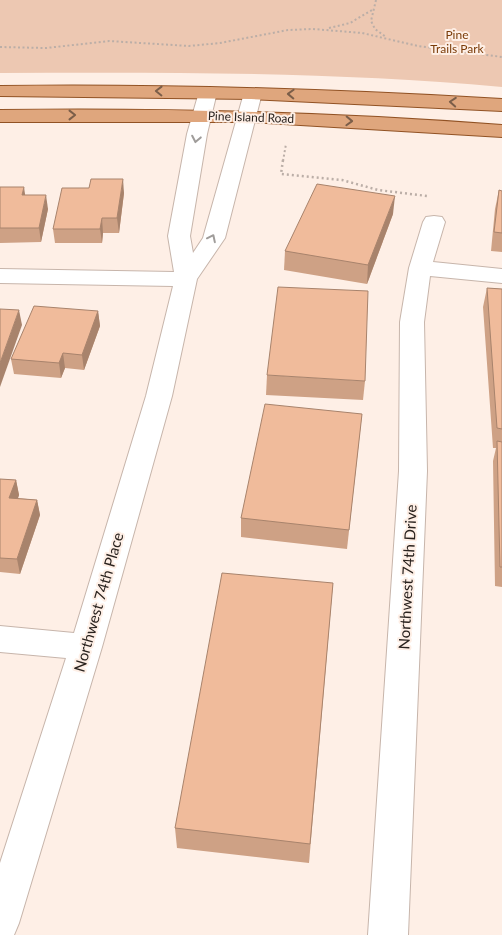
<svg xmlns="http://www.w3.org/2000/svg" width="502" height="935" font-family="Lato,sans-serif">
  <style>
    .green { fill: #edc8b2 }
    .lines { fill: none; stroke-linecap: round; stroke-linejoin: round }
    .minor-casing { stroke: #c7b5ab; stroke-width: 2 }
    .major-casing { stroke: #915224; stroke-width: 2 }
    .path-far1 { stroke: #bbaea7; stroke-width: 2; stroke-dasharray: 2 2.5; stroke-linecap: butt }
    .path { stroke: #bbaea7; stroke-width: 2.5; stroke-dasharray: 2 3; stroke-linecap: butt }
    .minor { fill: #fff; fill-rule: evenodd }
    .major { fill: #dfa67d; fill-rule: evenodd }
    .wall { fill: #cea185 }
    .shaded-wall { fill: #a8836c }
    .building { fill: #f0bb9b; stroke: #a8836c }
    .oneway { stroke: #7b5e49 }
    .oneway2 { stroke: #9f9c9a }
    .labels { text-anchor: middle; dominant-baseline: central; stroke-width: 4; stroke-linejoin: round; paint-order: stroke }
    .far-park-label { font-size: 12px; fill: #7b3c08; stroke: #feefe6 }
    .far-street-label { font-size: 12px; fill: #2a231f; stroke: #feefe6 }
    .street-label { font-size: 15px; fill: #2a231f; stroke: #feefe6 }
  </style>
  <rect width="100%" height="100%" fill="#feefe6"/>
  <path class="green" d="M0 0H502V87C335 72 167 72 0 73Z"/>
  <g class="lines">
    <g class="minor-casing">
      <g id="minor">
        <polygon points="208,87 214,88 217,92 207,134 190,236 193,253 203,238 244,93 247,89 259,89 262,93 225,238 197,279 172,396 102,647 19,923 14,935 0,935 0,863 66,658 0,652 0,626 74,633 146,396 173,286 0,283 0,269 174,272 168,236 187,134 199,92 202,88"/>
        <polygon points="434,216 442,217 445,222 433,262 502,269 502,283 430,276 424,322 427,471 408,935 368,935 399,471 400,322 409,268 423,222 426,217"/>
      </g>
    </g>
    <g class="major-casing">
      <g id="major">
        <path d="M0 86C168 84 335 89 502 99V111L251 99 0 96Z"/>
        <path d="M0 110C168 108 335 112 502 125V137L251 122H0Z"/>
      </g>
    </g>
    <g class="path-far1">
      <polyline points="376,0 371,21 375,29 386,37"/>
      <polyline points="329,28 350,23 372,10"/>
      <polyline points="0,47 46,48 109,41 189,46 220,43 288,30 313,29 362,33 418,46 502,57"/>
      <polyline points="283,161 286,144"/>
    </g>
    <polyline class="path" points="283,160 281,174 342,180 378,190 427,196"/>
    <use href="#minor" class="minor"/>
    <use href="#major" class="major"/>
  </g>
  <g class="wall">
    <polygon points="0,187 25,195 48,209 41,242 0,243"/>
    <polygon points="499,190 502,191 502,252 491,251 495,209"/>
    <polygon points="124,193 119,233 103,233 102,243 55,243 53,229"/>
    <polygon points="393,214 367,284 284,270 285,251"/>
    <polygon points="487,288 502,289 502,587 495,586 493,461 496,448 493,448 483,307"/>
    <polygon points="98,311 100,326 84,370 65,368 61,378 14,374 11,359"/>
    <polygon points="267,375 365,381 363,400 266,395"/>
    <polygon points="362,414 347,549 241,537 241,518"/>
    <polygon points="0,479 16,480 19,495 18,498 37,500 40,515 20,574 0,572"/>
    <polygon points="333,583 309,863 177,848 175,828"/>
  </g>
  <g class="shaded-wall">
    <polygon points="123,179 124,193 119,233 117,218"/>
    <polygon points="24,187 26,201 22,195"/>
    <polygon points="46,195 48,209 41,242 39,228"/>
    <polygon points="395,196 393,214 367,284 368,265"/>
    <polygon points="102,218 103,233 102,243 100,229"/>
    <polygon points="19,310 22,325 0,387 0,363"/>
    <polygon points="98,311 100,326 84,370 82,355"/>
    <polygon points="63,353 65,368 61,378 59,363"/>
    <polygon points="16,480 19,495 13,513 9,498"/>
    <polygon points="37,500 40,515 20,574 17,559"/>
  </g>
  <g class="building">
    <polygon points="91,179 123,179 117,218 102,218 100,229 53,229 62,188 89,188"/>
    <polygon points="317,184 395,196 368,265 285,251"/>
    <polygon points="0,187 24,187 22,195 46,195 39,228 0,228"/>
    <polygon points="499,190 502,191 502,233 494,232"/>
    <polygon points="278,287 368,291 365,381 267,375"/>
    <polygon points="487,288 502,289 502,429 497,428"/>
    <polygon points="34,306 98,311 82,355 63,353 59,363 11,359"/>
    <polygon points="0,309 19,310 0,363"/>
    <polygon points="265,404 362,414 349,530 241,518"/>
    <polygon points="497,441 502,442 502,567 500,567"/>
    <polygon points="0,479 16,480 9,498 37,500 17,559 0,558"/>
    <polygon points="222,573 333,583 310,844 175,828"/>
  </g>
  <defs><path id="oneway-chevron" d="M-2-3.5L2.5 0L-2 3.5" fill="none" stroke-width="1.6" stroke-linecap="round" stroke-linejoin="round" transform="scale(1.25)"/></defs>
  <g class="oneway">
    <use href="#oneway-chevron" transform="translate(159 91) rotate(-179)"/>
    <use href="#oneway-chevron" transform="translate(291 94) rotate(-178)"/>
    <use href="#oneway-chevron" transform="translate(453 102) rotate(-176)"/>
    <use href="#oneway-chevron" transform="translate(72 115)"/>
    <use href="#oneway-chevron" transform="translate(349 121) rotate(2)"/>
  </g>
  <g class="oneway2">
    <use href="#oneway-chevron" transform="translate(196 139) rotate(101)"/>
    <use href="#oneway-chevron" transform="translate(212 238) rotate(-64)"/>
  </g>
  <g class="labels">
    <g class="far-park-label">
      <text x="457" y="34">Pine<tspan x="457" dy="14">Trails Park</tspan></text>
    </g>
    <g class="far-street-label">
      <text transform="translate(251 117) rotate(2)">Pine Island Road</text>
    </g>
    <g class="street-label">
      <text transform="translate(407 577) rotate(-87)">Northwest 74th Drive</text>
      <text transform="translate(98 602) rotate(-74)">Northwest 74th Place</text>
    </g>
  </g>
</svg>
